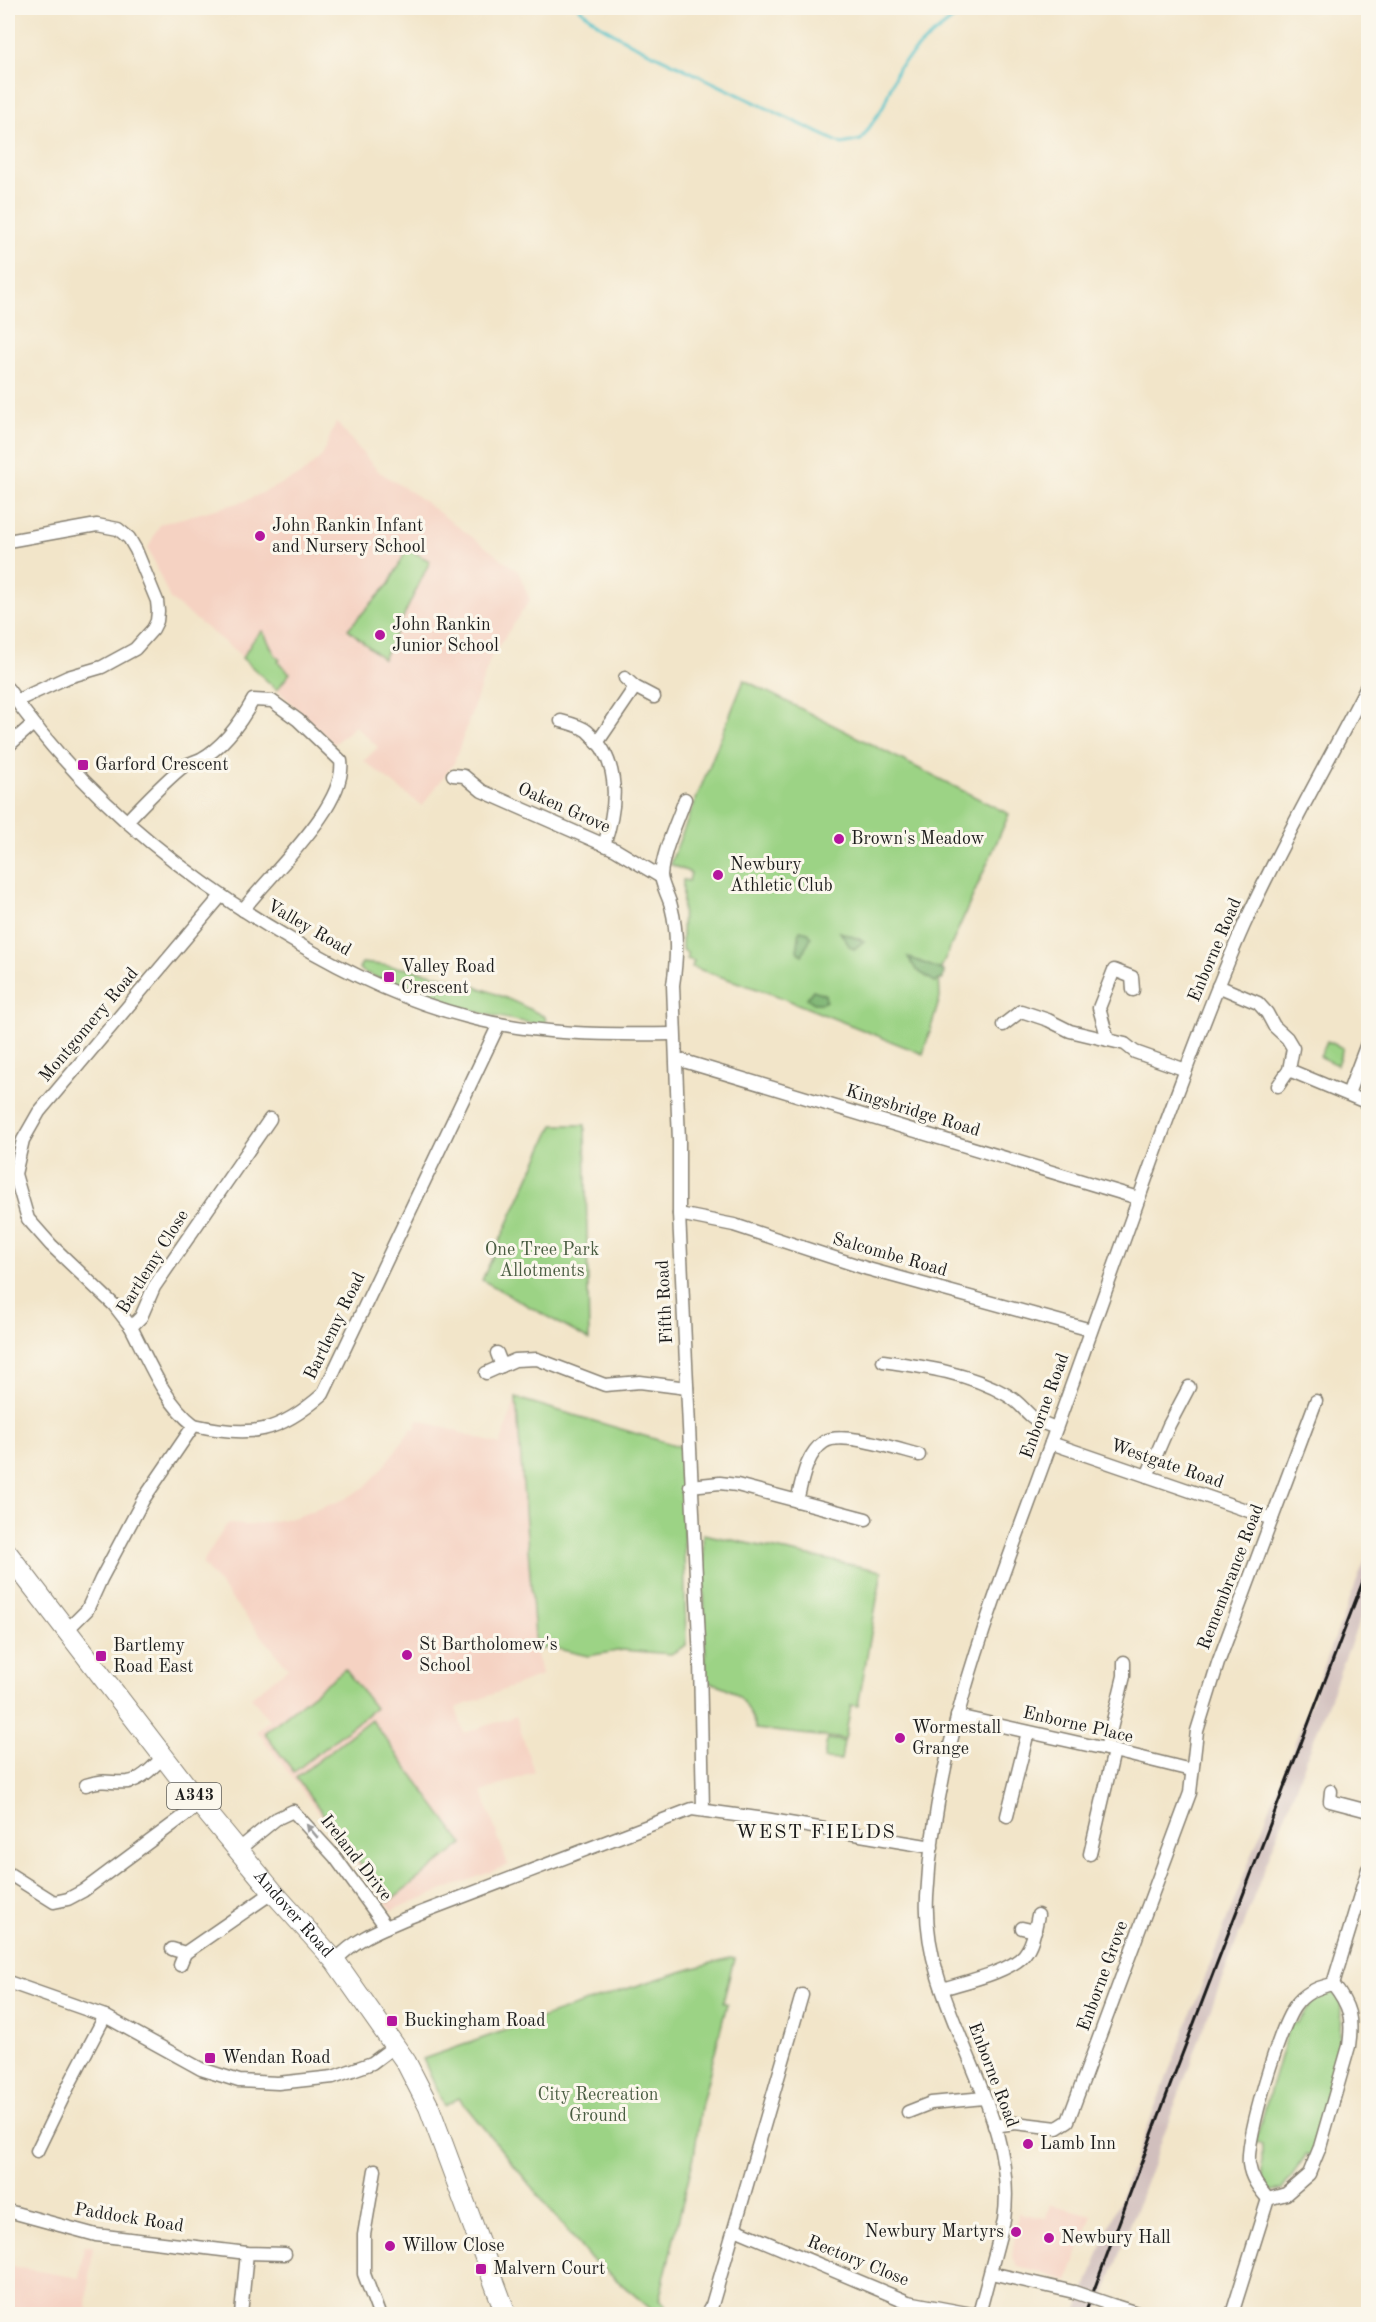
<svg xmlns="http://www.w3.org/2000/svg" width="1376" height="2322" font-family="'Old Standard TT',serif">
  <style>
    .built { fill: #f5d2c2 }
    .industrial { fill: #d1bfbd }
    .green { fill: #9cd385; stroke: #5c7850; stroke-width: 1.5 }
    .forest { fill: #7db572; stroke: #4c6847; stroke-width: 1.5 }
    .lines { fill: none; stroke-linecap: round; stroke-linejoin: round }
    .stream { stroke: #54c2c9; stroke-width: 3 }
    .minor-casing { stroke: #878072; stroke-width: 15 }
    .primary-casing { stroke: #878072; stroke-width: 22 }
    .minor { stroke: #fff; stroke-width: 12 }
    .primary { stroke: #fff; stroke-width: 20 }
    .rail { stroke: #1c1c1c; stroke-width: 3 }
    .minor-bridge-casing { stroke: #878072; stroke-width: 15; stroke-linecap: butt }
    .minor-bridge { stroke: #fff; stroke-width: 12 }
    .oneway { fill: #999 }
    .poi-dot { fill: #b5179e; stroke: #fbf7ec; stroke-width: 2 }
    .labels { text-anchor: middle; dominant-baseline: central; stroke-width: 6; stroke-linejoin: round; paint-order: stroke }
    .shield { fill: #fbf7ec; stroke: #5f5e5a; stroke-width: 1.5 }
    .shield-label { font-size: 16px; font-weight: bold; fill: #1c1c1c }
    .poi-label { font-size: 18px; fill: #1c1c1c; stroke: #fbf7ec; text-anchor: start }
    .street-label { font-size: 18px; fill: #1c1c1c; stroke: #fbf7ec }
    .park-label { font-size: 18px; fill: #495c41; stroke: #fbf7ec }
    .neighbourhood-label { font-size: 20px; letter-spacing: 1.5px; fill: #1c1c1c; stroke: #fbf7ec }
  </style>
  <rect width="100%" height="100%" fill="#fbf7ec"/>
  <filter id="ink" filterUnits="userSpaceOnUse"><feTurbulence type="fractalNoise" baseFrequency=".0167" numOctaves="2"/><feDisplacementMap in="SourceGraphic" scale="12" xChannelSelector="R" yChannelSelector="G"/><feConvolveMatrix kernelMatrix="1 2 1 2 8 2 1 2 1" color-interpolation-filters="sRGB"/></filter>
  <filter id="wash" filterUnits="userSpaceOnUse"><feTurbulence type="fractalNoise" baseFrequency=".008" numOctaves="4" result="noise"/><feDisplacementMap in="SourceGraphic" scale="24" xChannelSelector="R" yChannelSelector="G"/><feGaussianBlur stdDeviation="1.35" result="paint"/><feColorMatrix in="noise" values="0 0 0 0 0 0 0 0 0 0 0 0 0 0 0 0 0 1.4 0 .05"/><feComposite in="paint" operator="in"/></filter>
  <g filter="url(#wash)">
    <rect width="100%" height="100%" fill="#f2e5c9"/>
    <g class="built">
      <polygon points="336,422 378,471 414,494 518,571 530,600 491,657 454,763 422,806 364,761 378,747 355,726 334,744 238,653 170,599 148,548 160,524 245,501 302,474 322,456"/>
      <polygon points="516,1398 682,1447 686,1645 671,1654 623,1650 588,1656 554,1648 536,1649 541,1676 456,1708 464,1733 516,1716 534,1772 482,1792 508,1865 392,1910 257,1731 269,1720 251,1697 288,1668 202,1563 227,1524 251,1525 296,1517 345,1499 365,1487 383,1468 412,1428 415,1430 417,1419 500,1445"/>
      <polygon points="1050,2204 1092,2215 1068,2281 1017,2266 1012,2258 1018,2213 1046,2218"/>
      <polygon points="84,2246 93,2246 87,2305 89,2314 8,2314 8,2266 79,2278"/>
    </g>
    <polygon class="industrial" points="1368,1552 1368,1598 1202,2032 1097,2314 1076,2314"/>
    <g class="green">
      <polygon points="407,549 430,561 383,659 348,629 389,584"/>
      <path d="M262 631C271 642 269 650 280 660L278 662 290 673 277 690 242 658C249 649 252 638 262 631Z"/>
      <polygon points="744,680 1009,814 939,973 940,998 923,1054 775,995 692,967 694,961 687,959 687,953 682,949 683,880 689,881 691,873 670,864"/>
      <path d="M362 963C426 968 488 986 545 1017L546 1022 543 1025C475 1015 424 998 361 971L359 968Z"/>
      <polygon points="1327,1041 1343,1048 1337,1065 1320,1057"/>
      <polygon points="553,1125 585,1125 589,1340 482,1280"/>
      <polygon points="516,1398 682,1447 686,1645 671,1654 623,1650 588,1656 554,1648 536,1649"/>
      <path d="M703 1534 882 1571 858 1706 851 1705 845 1739 756 1729C747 1700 736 1687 706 1682Z"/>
      <polygon points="345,1669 375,1708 294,1772 264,1733"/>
      <polygon points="371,1719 463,1844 389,1901 296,1778"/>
      <polygon points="827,1739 844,1741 841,1760 824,1759"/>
      <path d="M730 1958 734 1959 723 2002 727 2004 701 2107 694 2156 659 2300 675 2314H657L588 2256 459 2098 444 2106 423 2059C525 2024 626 1986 730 1958Z"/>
      <polygon points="1331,1990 1341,1999 1340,2038 1348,2040 1313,2158 1306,2155 1282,2190 1270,2191 1262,2184 1262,2144 1255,2143 1290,2022 1297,2023 1314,2001 1311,1997"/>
    </g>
    <g class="forest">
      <polygon points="800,930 808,932 811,937 802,955 797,951 799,938 798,934"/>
      <polygon points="840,932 864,941 854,949 850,947"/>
      <polygon points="908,957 944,971 943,979 935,982 916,970"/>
      <polygon points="813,990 825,994 826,1001 822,1003 814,1003 807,998"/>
    </g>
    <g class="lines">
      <polyline class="stream" points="579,8 600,25 630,43 842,144 861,140 883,107 898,68 925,41 967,8"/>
    </g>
  </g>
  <g filter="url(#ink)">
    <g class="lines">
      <g class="minor-casing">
        <g id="minor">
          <polyline points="8,541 97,525 118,529 129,538 136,550 157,601 158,611 157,621 153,629 135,649 102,667 68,677 16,701"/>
          <polyline points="625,678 635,687 654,697"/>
          <path d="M8 689C80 793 181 875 290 939 345 972 405 1001 468 1017 536 1035 604 1035 674 1034"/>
          <path d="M561 721C569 723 581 726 587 731 622 761 617 807 604 845"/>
          <polyline points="597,743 635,687"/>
          <polyline points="8,746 33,724"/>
          <polyline points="453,775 464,776 482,791 616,850 661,877"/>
          <path d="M685 799C677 823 663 850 661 875 661 884 669 897 671 906 678 932 677 959 673 985L679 1141V1214L700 1661 703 1809"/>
          <path d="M127 821C144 803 161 785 180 769 186 764 194 762 201 759 224 746 241 722 253 700L272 701 298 720 341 761C347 806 270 874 243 910"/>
          <polyline points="1218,986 1258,1003 1267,1013 1274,1026 1287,1038 1293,1048 1289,1070 1278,1086"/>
          <polyline points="1003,1025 1021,1011 1048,1020 1070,1031 1125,1044 1135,1052 1186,1070"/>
          <polyline points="1108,1040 1099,1008 1114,970 1132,977 1133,990"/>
          <polyline points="677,1059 1138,1198"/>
          <polyline points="1289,1070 1368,1103"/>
          <polyline points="1348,1094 1368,1041"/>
          <polyline points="679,1214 734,1225 868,1269 1091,1330"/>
          <polyline points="131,1327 114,1305 51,1245 28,1219 15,1174 23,1140 39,1112 221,896"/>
          <polyline points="497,1353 502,1366"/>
          <path d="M883 1361C926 1367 969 1373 1007 1395 1019 1402 1022 1408 1031 1416 1038 1422 1048 1425 1056 1428"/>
          <polyline points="486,1373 515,1360 537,1359 605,1385 640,1382 687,1388"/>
          <path d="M194 1425C164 1402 148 1360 131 1327L141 1317 154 1287 270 1119"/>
          <polyline points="1051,1443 1272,1519"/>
          <polyline points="1147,1476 1169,1425 1189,1387"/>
          <polyline points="690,1486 720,1483 737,1485 866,1519"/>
          <path d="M797 1501C802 1481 806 1454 824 1442 841 1430 899 1450 919 1455"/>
          <path d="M66 1631 87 1610 101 1579 143 1500 194 1425C251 1438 279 1433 323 1394L499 1024"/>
          <polyline points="957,1716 1106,1749 1191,1770"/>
          <polyline points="1106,1749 1124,1676 1124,1662"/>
          <path d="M86 1785C106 1778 111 1784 128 1782 142 1780 154 1766 163 1757"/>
          <polyline points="1331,1791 1330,1801 1368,1811"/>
          <polyline points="1007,1816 1028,1732"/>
          <polyline points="238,1850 276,1819 293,1811 335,1857 386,1927"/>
          <polyline points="1090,1854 1114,1751"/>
          <polyline points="8,1873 54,1902 68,1899 83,1891 200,1804"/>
          <polyline points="1022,1928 1035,1931"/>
          <polyline points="172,1949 185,1953 273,1892"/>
          <path d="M335 1961C356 1938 379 1930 407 1918L692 1809 765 1819 932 1847"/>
          <polyline points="180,1965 185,1953"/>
          <polyline points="8,1982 105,2016 201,2069 239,2081 278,2083 333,2077 372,2063 396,2045"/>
          <polyline points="1333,1984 1368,1869"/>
          <path d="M942 1989C964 1982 1010 1972 1024 1955 1033 1944 1035 1929 1038 1915"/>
          <polyline points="908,2112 931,2103 984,2098"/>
          <polyline points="994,2126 1015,2123 1057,2128 1068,2121 1190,1793 1197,1731 1218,1663 1316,1401"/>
          <polyline points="37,2151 70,2083 105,2016"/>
          <polyline points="375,2170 364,2235 364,2274 379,2314"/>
          <path d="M1268 2199C1259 2188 1251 2179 1249 2164 1246 2138 1279 2028 1295 2006 1304 1993 1318 1987 1333 1984"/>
          <path d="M1268 2199 1286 2194 1309 2174 1320 2147 1349 2046C1353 2018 1350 2006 1333 1984"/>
          <polyline points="8,2211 96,2235 247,2253 285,2254"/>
          <polyline points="735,2229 908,2302 972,2314"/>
          <polyline points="991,2273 1074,2292"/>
          <polyline points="1115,2306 1140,2314"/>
          <polyline points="241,2314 247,2253"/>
          <polyline points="707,2314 712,2305 802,1995"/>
          <path d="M979 2314 1004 2220C1021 2109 921 2010 927 1897 935 1737 999 1588 1052 1440 1088 1337 1125 1234 1163 1131 1189 1062 1214 992 1244 925 1281 843 1327 764 1368 684"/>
          <polyline points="1232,2314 1268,2199"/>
        </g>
      </g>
      <g class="primary-casing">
        <g id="primary">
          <path id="s1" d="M8 1554 200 1804 273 1892 335 1961 406 2062 429 2107 506 2314"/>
        </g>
      </g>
      <use href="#minor" class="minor"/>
      <use href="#primary" class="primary"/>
      <polyline class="rail" points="1085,2314 1173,2078 1368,1568"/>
      <g class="minor-bridge-casing">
        <polyline id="minor-bridge" points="1074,2292 1115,2306"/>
      </g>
      <use href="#minor-bridge" class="minor-bridge"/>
    </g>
    <defs><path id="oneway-solid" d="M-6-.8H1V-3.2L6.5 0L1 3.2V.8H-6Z" transform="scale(1.5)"/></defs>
    <use class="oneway" href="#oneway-solid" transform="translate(312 1831) rotate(-130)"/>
  </g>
  <g class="poi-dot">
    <circle cx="260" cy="536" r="6"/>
    <circle cx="380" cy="635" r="6"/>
    <rect x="77" y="759" width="12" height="12" rx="3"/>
    <circle cx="839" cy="839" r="6"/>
    <circle cx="718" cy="875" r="6"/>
    <rect x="383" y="971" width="12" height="12" rx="3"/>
    <circle cx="407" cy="1655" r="6"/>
    <rect x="95" y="1650" width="12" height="12" rx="3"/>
    <circle cx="900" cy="1738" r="6"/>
    <rect x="386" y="2015" width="12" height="12" rx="3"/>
    <rect x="204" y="2052" width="12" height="12" rx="3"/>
    <circle cx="1028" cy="2144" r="6"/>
    <circle cx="1016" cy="2232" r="6"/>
    <circle cx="1049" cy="2238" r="6"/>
    <circle cx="390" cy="2246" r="6"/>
    <rect x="475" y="2263" width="12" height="12" rx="3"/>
  </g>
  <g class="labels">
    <rect class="shield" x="167" y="1783" width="54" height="26" rx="4.5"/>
    <g class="shield-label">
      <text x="194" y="1796">A343</text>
    </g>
    <g class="poi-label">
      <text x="272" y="526">John Rankin Infant<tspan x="272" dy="21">and Nursery School</tspan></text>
      <text x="392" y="625">John Rankin<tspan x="392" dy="21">Junior School</tspan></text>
      <text x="95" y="765">Garford Crescent</text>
      <text x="851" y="839">Brown's Meadow</text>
      <text x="730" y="865">Newbury<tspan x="730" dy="21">Athletic Club</tspan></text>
      <text x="401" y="967">Valley Road<tspan x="401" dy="21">Crescent</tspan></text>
      <text x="419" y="1645">St Bartholomew's<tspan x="419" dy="21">School</tspan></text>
      <text x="113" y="1646">Bartlemy<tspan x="113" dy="21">Road East</tspan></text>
      <text x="912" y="1728">Wormestall<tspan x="912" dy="21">Grange</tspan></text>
      <text x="404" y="2021">Buckingham Road</text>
      <text x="222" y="2058">Wendan Road</text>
      <text x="1040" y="2144">Lamb Inn</text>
      <text x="1004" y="2232" text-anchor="end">Newbury Martyrs</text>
      <text x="1061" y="2238">Newbury Hall</text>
      <text x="402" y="2246">Willow Close</text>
      <text x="493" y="2269">Malvern Court</text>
    </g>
    <g class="street-label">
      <text transform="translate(564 808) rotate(24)">Oaken Grove</text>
      <text transform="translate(309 928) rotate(30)">Valley Road</text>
      <text transform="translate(1215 950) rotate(-67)">Enborne Road</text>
      <text transform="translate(89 1025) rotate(-50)">Montgomery Road</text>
      <text transform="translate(913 1111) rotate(17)">Kingsbridge Road</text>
      <text transform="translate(890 1255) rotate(16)">Salcombe Road</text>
      <text transform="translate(153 1262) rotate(-58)">Bartlemy Close</text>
      <text transform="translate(665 1302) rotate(-93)">Fifth Road</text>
      <text transform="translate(335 1326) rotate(-64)">Bartlemy Road</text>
      <text transform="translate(1045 1406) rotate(-70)">Enborne Road</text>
      <text transform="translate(1167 1464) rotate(19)">Westgate Road</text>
      <text transform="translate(1231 1577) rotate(-69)">Remembrance Road</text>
      <text transform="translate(1078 1725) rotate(13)">Enborne Place</text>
      <text transform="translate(356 1858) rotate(52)">Ireland Drive</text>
      <text stroke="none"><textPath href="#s1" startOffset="459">Andover Road</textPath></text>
      <text transform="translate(1103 1976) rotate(-70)">Enborne Grove</text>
      <text transform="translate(993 2075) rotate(69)">Enborne Road</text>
      <text transform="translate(129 2218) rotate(9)">Paddock Road</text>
      <text transform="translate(858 2261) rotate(22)">Rectory Close</text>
    </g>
    <g class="park-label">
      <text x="542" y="1250">One Tree Park<tspan x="542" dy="21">Allotments</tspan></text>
      <text x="598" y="2095">City Recreation<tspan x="598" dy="21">Ground</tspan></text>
    </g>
    <g class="neighbourhood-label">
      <text x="816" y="1833">WEST FIELDS</text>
    </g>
  </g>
  <rect width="1376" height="2322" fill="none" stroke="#fbf7ec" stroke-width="30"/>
</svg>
